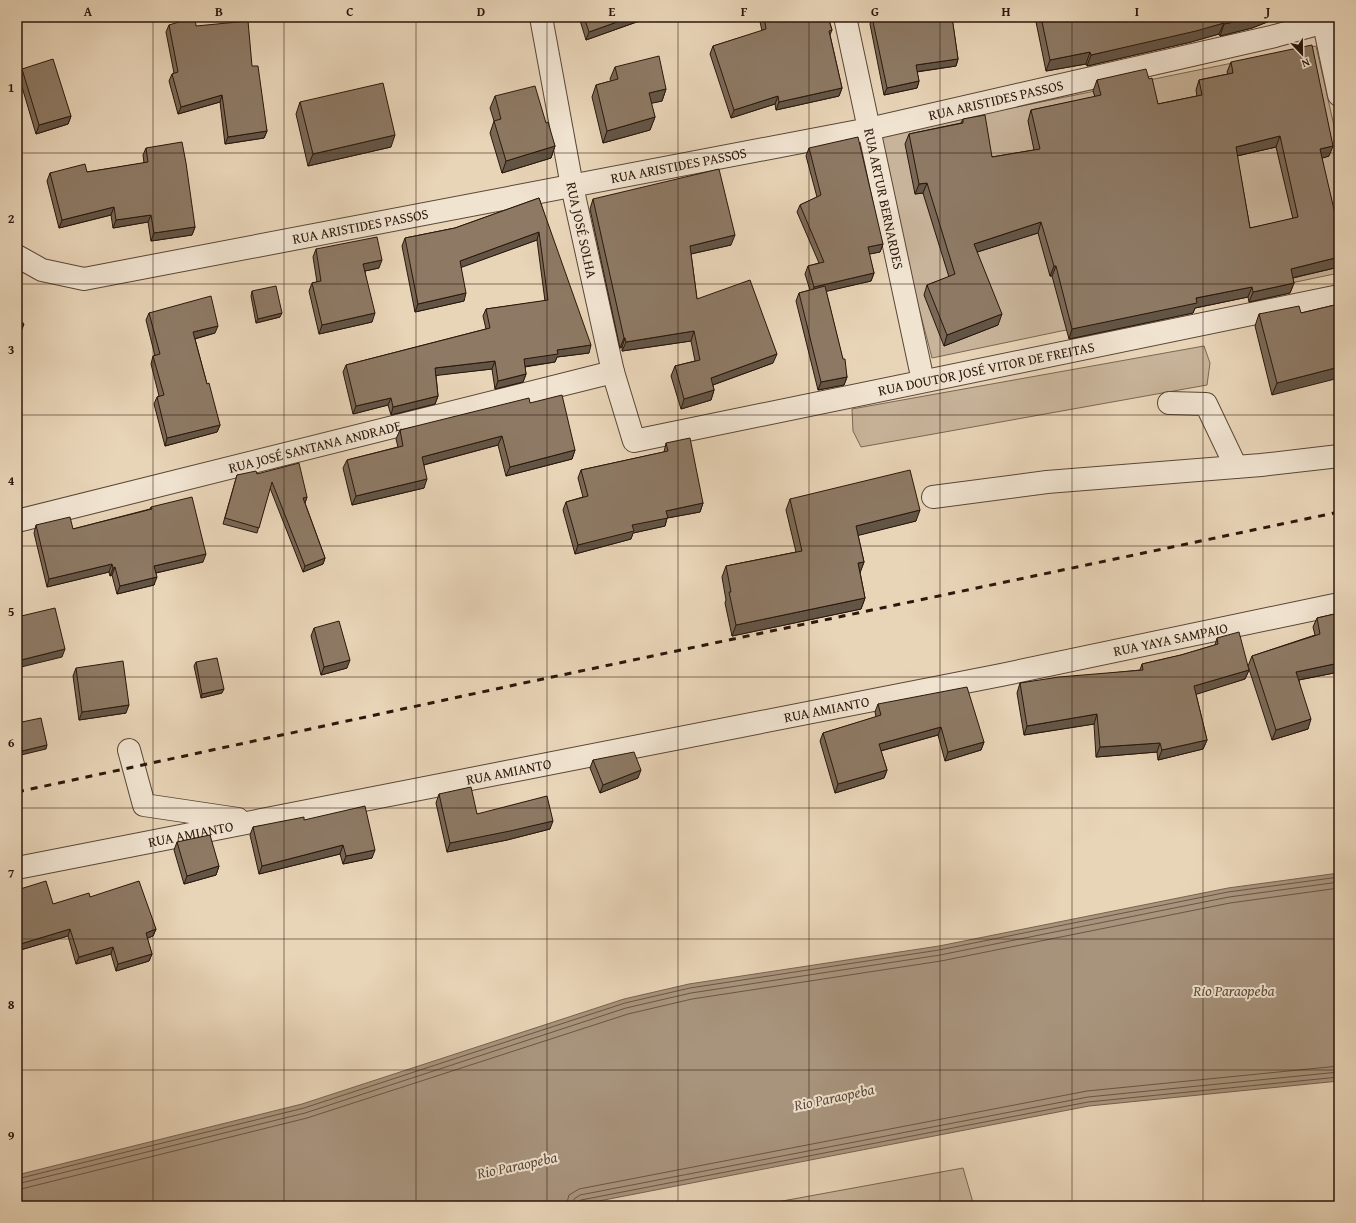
<svg xmlns="http://www.w3.org/2000/svg" width="1356" height="1223" font-family="'Gentium Book Plus',serif">
  <style>
    .green { fill: #c8b49a; stroke: #7a6652 }
    .water { fill: #a8947d; stroke: #76624f }
    .lines { fill: none; stroke-linecap: round; stroke-linejoin: round }
    .shore { stroke: #6a5644; stroke-width: 1 }
    .minor-casing { stroke: #5a4636; stroke-width: 24 }
    .minor { stroke: #f0e3d0; stroke-width: 22 }
    .rail { stroke: #2b170b; stroke-width: 3; stroke-dasharray: 7 7; stroke-linecap: butt }
    .wall { fill: #796856; stroke: #2b170b; fill-rule: evenodd }
    .shaded-wall { fill: #635546; stroke: #2b170b }
    .building { fill: #8d7964; stroke: #2b170b; fill-rule: evenodd }
    .grid { fill: none; stroke: #2b170b; stroke-width: 1; stroke-opacity: 0.55 }
    .labels { text-anchor: middle; dominant-baseline: central; stroke-width: 4; stroke-linejoin: round; paint-order: stroke }
    .street-label { font-size: 14px; fill: #2b170b; stroke: #f0e3d0 }
    .water-label { font-size: 15px; font-style: italic; fill: #5d4939; stroke: #f0e3d0 }
    .neatline { fill: none; stroke: #2b170b; stroke-width: 1.5 }
    .grid-label { font-size: 13px; text-anchor: middle; font-weight: bold; fill: #2b170b }
  </style>
  <rect width="100%" height="100%" fill="#e8d4b7"/>
  <filter id="stains"><feTurbulence type="fractalNoise" baseFrequency=".005" numOctaves="4"/><feColorMatrix values="0 0 0 0 .2 0 0 0 0 .09 0 0 0 0 .02 0 0 0 .5 -.17"/></filter>
  <radialGradient id="worn" r=".72"><stop offset=".6" stop-color="#630" stop-opacity="0"/><stop offset="1" stop-color="#630" stop-opacity=".3"/></radialGradient>
  <g class="green">
    <polygon points="1316,46 1339,148 1339,273 932,358 874,136"/>
    <polygon points="1204,346 1210,363 1207,385 861,447 853,431 852,409"/>
    <polygon points="963,1168 974,1206 755,1206"/>
  </g>
  <polygon class="water" points="1339,873 1339,1081 1089,1106 573,1206 17,1206 17,1175 302,1104 624,999 689,984 939,946 1228,888"/>
  <g class="lines">
    <g class="shore">
      <polyline points="17,1179 304,1108 625,1003 690,988 939,950 1228,892 1339,877"/>
      <polyline points="17,1184 305,1113 626,1008 691,993 940,955 1229,897 1339,882"/>
      <polyline points="17,1190 307,1118 628,1014 692,999 941,961 1230,903 1339,888"/>
      <polyline points="566,1206 569,1195 579,1189 1087,1091 1339,1066"/>
      <polyline points="572,1206 574,1199 580,1195 1088,1097 1339,1072"/>
      <polyline points="577,1206 578,1202 581,1200 1088,1102 1339,1077"/>
    </g>
    <g class="minor-casing">
      <g id="minor">
        <path id="s1" d="M541 17 572 186 613 372 634 441 1339 296"/>
        <path id="s2" d="M845 17 923 381"/>
        <polyline points="1324,24 1339,95"/>
        <path id="s3" d="M17 256 42 270 84 279 869 129 1275 36 1339 18"/>
        <polyline points="1169,403 1206,404 1236,467"/>
        <polyline points="933,497 1047,482 1261,465 1339,456"/>
        <path id="s4" d="M17 521 613 372"/>
        <polyline points="129,750 144,805 238,819"/>
        <path id="s5" d="M17 868 1001 675 1339 604"/>
      </g>
    </g>
    <use href="#minor" class="minor"/>
    <polyline class="rail" points="17,792 519,684 1339,512"/>
  </g>
  <g class="wall">
    <polygon points="579,17 646,17 645,19 586,40"/>
    <polygon points="759,17 828,17 832,30 830,35 842,88 839,96 776,110 775,104 731,118 710,54 713,46 762,31"/>
    <polygon points="872,17 954,17 952,18 958,59 956,66 917,72 919,81 917,88 884,95 870,24"/>
    <polygon points="1035,17 1280,17 1252,28 1220,36 1219,34 1191,42 1087,66 1086,64 1046,71"/>
    <polygon points="169,25 196,26 252,66 267,131 264,138 225,144 220,102 178,114 169,81 172,74 174,73 166,32"/>
    <path d="M1231 62 1329 156 1322 158 1339 267 1293 278 1294 283 1290 293 1249 302 1248 297 1195 308 1193 313 1069 339 1052 276H1050L1038 233 977 252 998 325 944 346 924 295 927 285 949 277 923 193 915 194 905 144 909 134 961 123 963 119 992 157 1034 150 1028 121 1031 110 1095 97 1093 91 1097 80 1149 79 1158 104 1197 96 1196 90 1199 80 1228 74 1227 72ZM1276 147 1293 219 1250 228 1237 156Z"/>
    <polygon points="615,67 666,89 662,101 651,103 655,117 650,130 603,143 592,97 596,85 611,81 610,79"/>
    <polygon points="22,69 71,116 68,124 36,134 19,77"/>
    <polygon points="495,96 546,123 555,146 551,158 502,173 490,133 494,121 490,108"/>
    <polygon points="300,102 391,147 308,166 296,114"/>
    <polygon points="146,148 195,227 192,235 151,241 148,222 113,228 111,215 59,228 47,181 50,173 87,172 144,163 143,155"/>
    <polygon points="809,148 883,244 880,252 869,254 874,273 871,281 826,291 847,377 844,385 818,390 796,301 799,293 810,290 805,274 808,266 819,263 797,212 800,205 817,197 806,156"/>
    <polygon points="539,198 589,353 557,357 555,362 525,367 526,374 523,382 495,389 492,369 436,375 438,396 435,404 391,415 388,405 353,414 343,372 346,365 486,329 483,316 486,309 545,301 537,240 461,267 464,301 415,312 402,246 405,238 455,228"/>
    <polygon points="593,199 731,245 691,254 697,299 773,363 713,385 714,390 711,400 681,409 671,376 675,366 695,361 691,341 622,351 622,347 620,348 590,209"/>
    <polygon points="316,249 379,268 365,271 372,322 319,334 309,291 312,283 317,282 313,257"/>
    <polygon points="252,291 280,317 256,323 251,296"/>
    <polygon points="1339,304 1272,395 1255,326 1259,314 1301,313"/>
    <polygon points="149,313 215,333 195,339 207,384 220,425 217,432 165,446 154,404 157,397 159,396 151,364 153,356 155,356 146,320"/>
    <polygon points="530,403 575,450 572,459 506,476 498,445 424,465 424,488 352,505 343,468 347,460 398,447 396,439 400,430"/>
    <polygon points="666,443 703,503 700,512 667,518 665,526 633,533 631,539 575,554 563,510 566,502 583,497 578,478 581,470 664,452"/>
    <polygon points="257,474 307,497 305,503 325,558 323,564 303,572 270,488 257,533 223,524 237,475"/>
    <polygon points="790,499 916,521 858,535 864,562 860,572 865,598 861,609 732,636 725,603 726,600 722,577 726,566 796,552 786,510"/>
    <polygon points="151,507 203,562 156,573 154,585 117,594 112,575 110,576 109,572 47,587 34,533 36,525 73,529 150,509"/>
    <polygon points="1339,613 1339,672 1299,680 1308,729 1272,740 1248,666 1252,656 1315,635 1313,627 1317,618"/>
    <polygon points="314,628 347,668 321,675 311,636"/>
    <polygon points="1217,638 1249,670 1245,679 1196,694 1207,740 1203,749 1158,760 1157,752 1096,757 1094,724 1024,735 1017,693 1020,683 1140,670 1142,664 1181,655 1215,645"/>
    <polygon points="196,662 222,693 201,698 194,666"/>
    <polygon points="76,668 126,713 79,720 73,676"/>
    <polygon points="878,704 984,742 981,750 945,761 938,735 881,751 887,770 884,778 835,793 820,741 823,733 876,717 875,712"/>
    <polygon points="593,760 638,778 600,793 590,768"/>
    <polygon points="439,794 477,814 550,829 507,840 447,852 436,803"/>
    <polygon points="304,820 372,858 343,864 340,854 259,874 250,835 253,827"/>
    <polygon points="177,842 219,866 216,875 184,884 174,850"/>
    <polygon points="17,890 53,904 90,897 156,929 153,936 147,938 152,954 149,961 116,971 111,954 76,964 68,936 17,951"/>
  </g>
  <g class="shaded-wall">
    <polygon points="74,17 83,17 74,19"/>
    <polygon points="631,17 646,17 645,19 586,40 589,32"/>
    <polygon points="1256,17 1280,17 1252,28 1220,36 1224,24"/>
    <polygon points="1224,23 1219,34 1191,42 1087,66 1091,55"/>
    <polygon points="1090,52 1086,64 1046,71 1050,60"/>
    <polygon points="958,59 956,66 914,72 916,65"/>
    <polygon points="919,81 917,88 884,95 887,88"/>
    <polygon points="842,88 839,96 776,110 779,102"/>
    <polygon points="666,89 662,101 644,105 649,93"/>
    <polygon points="222,95 220,102 178,114 181,107"/>
    <polygon points="778,96 775,104 731,118 734,110"/>
    <polygon points="71,116 68,124 36,134 39,125"/>
    <polygon points="655,117 650,130 603,143 607,131"/>
    <polygon points="267,131 264,138 225,144 228,137"/>
    <polygon points="395,135 391,147 308,166 313,154"/>
    <polygon points="1280,136 1276,147 1232,157 1236,147"/>
    <polygon points="555,146 551,158 502,173 506,161"/>
    <polygon points="1333,146 1329,156 1316,160 1320,149"/>
    <polygon points="927,183 923,193 915,194 919,184"/>
    <polygon points="114,207 111,215 59,228 62,220"/>
    <polygon points="151,215 148,222 113,228 116,220"/>
    <polygon points="1041,222 1038,233 971,254 974,244"/>
    <polygon points="195,227 192,235 151,241 154,233"/>
    <polygon points="539,232 537,240 457,269 460,261"/>
    <polygon points="735,235 731,245 686,255 690,246"/>
    <polygon points="883,244 880,252 865,255 868,247"/>
    <polygon points="1339,257 1339,267 1287,279 1291,269"/>
    <polygon points="382,260 379,268 360,272 363,264"/>
    <polygon points="1054,266 1056,266 1052,276 1050,276"/>
    <polygon points="874,273 871,281 811,295 814,287"/>
    <polygon points="1294,283 1290,293 1249,302 1253,292"/>
    <polygon points="1252,287 1248,297 1195,308 1193,313 1069,339 1072,329 1196,298"/>
    <polygon points="466,293 464,301 415,312 418,304"/>
    <polygon points="282,313 280,317 256,323 258,319"/>
    <polygon points="375,313 372,322 319,334 322,325"/>
    <polygon points="1002,314 998,325 944,346 947,335"/>
    <polygon points="24,324 21,332 17,335 17,330"/>
    <polygon points="218,326 215,333 190,340 193,332"/>
    <polygon points="694,331 691,341 622,351 626,342"/>
    <polygon points="624,338 625,338 622,347 620,348"/>
    <polygon points="591,345 589,353 557,357 555,362 521,367 524,359 557,350"/>
    <polygon points="777,354 773,363 707,387 711,378"/>
    <polygon points="495,361 492,369 432,376 435,368"/>
    <polygon points="1339,367 1339,378 1272,395 1277,383"/>
    <polygon points="526,374 523,382 495,389 498,381"/>
    <polygon points="847,377 844,385 818,390 821,382"/>
    <polygon points="714,390 711,400 681,409 684,399"/>
    <polygon points="438,396 435,404 391,415 393,407"/>
    <polygon points="391,398 388,405 353,414 356,406"/>
    <polygon points="220,425 217,432 165,446 167,438"/>
    <polygon points="502,436 498,445 419,466 422,457"/>
    <polygon points="575,450 572,459 506,476 510,467"/>
    <polygon points="427,479 424,488 352,505 356,496"/>
    <polygon points="307,497 305,503 301,504 303,498"/>
    <polygon points="703,503 700,512 667,518 665,526 633,533 631,539 575,554 578,545 632,525 666,511"/>
    <polygon points="920,510 916,521 852,537 856,526"/>
    <polygon points="206,554 203,562 151,574 154,566"/>
    <polygon points="325,558 323,564 303,572 305,566"/>
    <polygon points="864,562 860,573 858,563"/>
    <polygon points="112,564 109,572 47,587 49,579"/>
    <polygon points="115,567 112,575 110,576 113,568"/>
    <polygon points="157,577 154,585 117,594 120,586"/>
    <polygon points="865,598 861,609 732,636 736,625"/>
    <polygon points="65,649 62,657 17,668 17,661"/>
    <polygon points="350,660 347,668 321,675 324,667"/>
    <polygon points="1339,663 1339,672 1293,681 1296,672"/>
    <polygon points="1249,670 1245,679 1191,696 1194,686"/>
    <polygon points="224,689 222,693 201,698 202,694"/>
    <polygon points="129,705 126,713 79,720 82,712"/>
    <polygon points="1097,714 1094,724 1024,735 1027,726"/>
    <polygon points="1311,719 1308,729 1272,740 1276,730"/>
    <polygon points="941,727 938,735 876,752 879,744"/>
    <polygon points="1207,740 1203,749 1158,760 1162,750"/>
    <polygon points="984,742 981,750 945,761 948,752"/>
    <polygon points="1160,743 1157,752 1096,757 1100,747"/>
    <polygon points="47,745 46,749 17,756 18,752"/>
    <polygon points="641,770 638,778 600,793 603,785"/>
    <polygon points="887,770 884,778 835,793 838,784"/>
    <polygon points="553,821 550,829 507,840 447,852 450,843"/>
    <polygon points="343,845 340,854 259,874 262,866"/>
    <polygon points="375,850 372,858 343,864 346,856"/>
    <polygon points="219,866 216,875 184,884 187,876"/>
    <polygon points="70,929 68,936 17,951 17,945"/>
    <polygon points="156,929 153,936 143,940 146,933"/>
    <polygon points="113,947 111,954 76,964 79,957"/>
    <polygon points="152,954 149,961 116,971 118,964"/>
  </g>
  <g class="building">
    <polygon points="195,17 196,26 248,21 252,66 258,66 267,131 228,137 222,95 181,107 172,74 178,72 169,25"/>
    <polygon points="584,17 631,17 589,32"/>
    <polygon points="764,17 828,17 832,30 829,31 842,88 779,102 778,96 734,110 713,46 766,29"/>
    <polygon points="872,17 952,17 958,59 916,65 919,81 887,88"/>
    <polygon points="1041,17 1256,17 1224,24 1224,23 1196,31 1091,55 1090,52 1050,60"/>
    <path d="M1312 45 1333 146 1320 149 1339 231V257L1291 269 1294 283 1253 292 1252 287 1196 298 1197 303 1072 329 1056 266H1054L1041 222 974 244 1002 314 947 335 927 285 955 274 927 183 919 184 909 134 963 123V119L985 115 992 157 1040 149 1031 110 1101 95 1097 80 1146 69 1149 79 1152 78 1158 104 1202 95 1199 80 1233 73 1231 62ZM1280 136 1298 217 1250 228 1236 147Z"/>
    <polygon points="659,56 666,89 649,93 655,117 607,131 596,85 618,79 615,67"/>
    <polygon points="53,59 71,116 39,125 22,69"/>
    <polygon points="383,83 395,135 313,154 300,102"/>
    <polygon points="535,86 546,123 548,122 555,146 506,161 494,121 501,119 495,96"/>
    <polygon points="858,137 883,244 868,247 874,273 814,287 808,266 824,262 800,205 821,195 809,148"/>
    <polygon points="182,142 186,163 195,227 154,233 151,215 116,220 114,207 62,220 50,173 85,164 87,172 148,162 146,148"/>
    <polygon points="719,169 735,235 690,246 697,299 750,280 777,354 711,378 714,390 684,399 675,366 700,360 694,331 626,342 625,338 624,338 593,199"/>
    <polygon points="539,198 591,345 557,350 558,354 524,359 526,374 498,381 495,361 435,368 438,396 393,407 391,398 356,406 346,365 490,328 486,309 548,300 539,232 460,261 466,293 418,304 405,238 455,228"/>
    <polygon points="377,237 382,260 363,264 375,313 322,325 312,283 321,281 316,249"/>
    <polygon points="276,286 282,313 258,319 252,291"/>
    <polygon points="825,286 843,359 845,359 847,377 821,382 799,293"/>
    <polygon points="211,296 218,326 193,332 207,384 209,383 220,425 167,438 157,397 164,395 153,356 160,354 149,313"/>
    <polygon points="1339,304 1339,367 1277,383 1259,314 1299,306 1301,313"/>
    <polygon points="17,316 24,324 17,330"/>
    <polygon points="562,395 575,450 510,467 502,436 422,457 427,479 356,496 347,460 403,446 400,430 529,398 530,403"/>
    <polygon points="690,438 703,503 666,511 668,518 632,525 634,531 578,545 566,502 588,496 581,470 668,451 666,443"/>
    <polygon points="299,463 307,497 303,498 325,558 305,566 272,482 259,528 225,518 237,475 256,471 257,474"/>
    <polygon points="910,470 920,510 856,526 864,562 858,563 865,598 736,625 729,592 731,592 726,566 802,551 790,499"/>
    <polygon points="192,497 206,554 154,566 157,577 120,586 115,567 113,568 112,564 49,579 36,525 70,517 73,529 152,509 151,507"/>
    <polygon points="55,608 65,649 17,661 17,617"/>
    <polygon points="1339,613 1339,663 1296,672 1311,719 1276,730 1252,656 1320,634 1317,618"/>
    <polygon points="339,621 350,660 324,667 314,628"/>
    <polygon points="1239,632 1249,670 1194,686 1207,740 1162,750 1160,743 1100,747 1097,714 1027,726 1020,683 1059,677 1143,670 1142,664 1181,655 1218,644 1217,638"/>
    <polygon points="217,658 224,689 202,694 196,662"/>
    <polygon points="123,661 129,705 82,712 76,668"/>
    <polygon points="967,687 984,742 948,752 941,727 879,744 887,770 838,784 823,733 881,715 878,704"/>
    <polygon points="41,718 47,745 18,752 17,749 17,723"/>
    <polygon points="634,752 641,770 603,785 593,760"/>
    <polygon points="471,787 477,814 547,796 553,821 510,831 450,843 439,794"/>
    <polygon points="365,806 375,850 346,856 343,845 262,866 253,827 304,817 304,820"/>
    <polygon points="210,835 219,866 187,876 177,842"/>
    <polygon points="46,881 53,904 89,893 90,897 139,881 156,929 146,933 152,954 118,964 113,947 79,957 70,929 17,945 17,890"/>
  </g>
  <path class="grid" d="M153 17V1206M284 17V1206M416 17V1206M547 17V1206M678 17V1206M809 17V1206M940 17V1206M1072 17V1206M1203 17V1206M17 153H1339M17 284H1339M17 415H1339M17 546H1339M17 677H1339M17 808H1339M17 939H1339M17 1070H1339"/>
  <g class="labels">
    <g class="street-label">
      <text stroke="none"><textPath href="#s3" startOffset="1001">RUA ARISTIDES PASSOS</textPath></text>
      <text stroke="none"><textPath href="#s3" startOffset="677">RUA ARISTIDES PASSOS</textPath></text>
      <text stroke="none"><textPath href="#s2" startOffset="186">RUA ARTUR BERNARDES</textPath></text>
      <text stroke="none"><textPath href="#s3" startOffset="353">RUA ARISTIDES PASSOS</textPath></text>
      <text stroke="none"><textPath href="#s1" startOffset="217">RUA JOSÉ SOLHA</textPath></text>
      <text stroke="none"><textPath href="#s1" startOffset="794">RUA DOUTOR JOSÉ VITOR DE FREITAS</textPath></text>
      <text stroke="none"><textPath href="#s4" startOffset="307">RUA JOSÉ SANTANA ANDRADE</textPath></text>
      <text stroke="none"><textPath href="#s5" startOffset="1176">RUA YAYA SAMPAIO</textPath></text>
      <text stroke="none"><textPath href="#s5" startOffset="825">RUA AMIANTO</textPath></text>
      <text stroke="none"><textPath href="#s5" startOffset="501">RUA AMIANTO</textPath></text>
      <text stroke="none"><textPath href="#s5" startOffset="177">RUA AMIANTO</textPath></text>
    </g>
    <g class="water-label">
      <text x="1234" y="990">Rio Paraopeba</text>
      <text transform="translate(834 1097) rotate(-12)">Rio Paraopeba</text>
      <text transform="translate(517 1165) rotate(-12)">Rio Paraopeba</text>
    </g>
  </g>
  <rect width="1356" height="1223" fill="none" stroke="#e8d4b7" stroke-width="44"/>
  <g transform="translate(1302 54) rotate(158)" stroke="#f0e3d0" stroke-width="3" paint-order="stroke">
  <path d="M0-3L7 15L0 10L-7 15Z" fill="#2b170b"/>
  <text y="-6" font-size="11" font-weight="bold" text-anchor="middle" fill="#2b170b">N</text>
  </g>
  <rect x="22" y="22" width="1312" height="1179" class="neatline"/>
  <g class="grid-label">
    <text x="88" y="16">A</text>
    <text x="219" y="16">B</text>
    <text x="350" y="16">C</text>
    <text x="481" y="16">D</text>
    <text x="612" y="16">E</text>
    <text x="744" y="16">F</text>
    <text x="875" y="16">G</text>
    <text x="1006" y="16">H</text>
    <text x="1137" y="16">I</text>
    <text x="1268" y="16">J</text>
    <text x="11" y="92">1</text>
    <text x="11" y="223">2</text>
    <text x="11" y="354">3</text>
    <text x="11" y="485">4</text>
    <text x="11" y="616">5</text>
    <text x="11" y="747">6</text>
    <text x="11" y="878">7</text>
    <text x="11" y="1009">8</text>
    <text x="11" y="1140">9</text>
  </g>
  <rect width="100%" height="100%" filter="url(#stains)"/>
  <rect width="100%" height="100%" fill="url(#worn)"/>
</svg>
